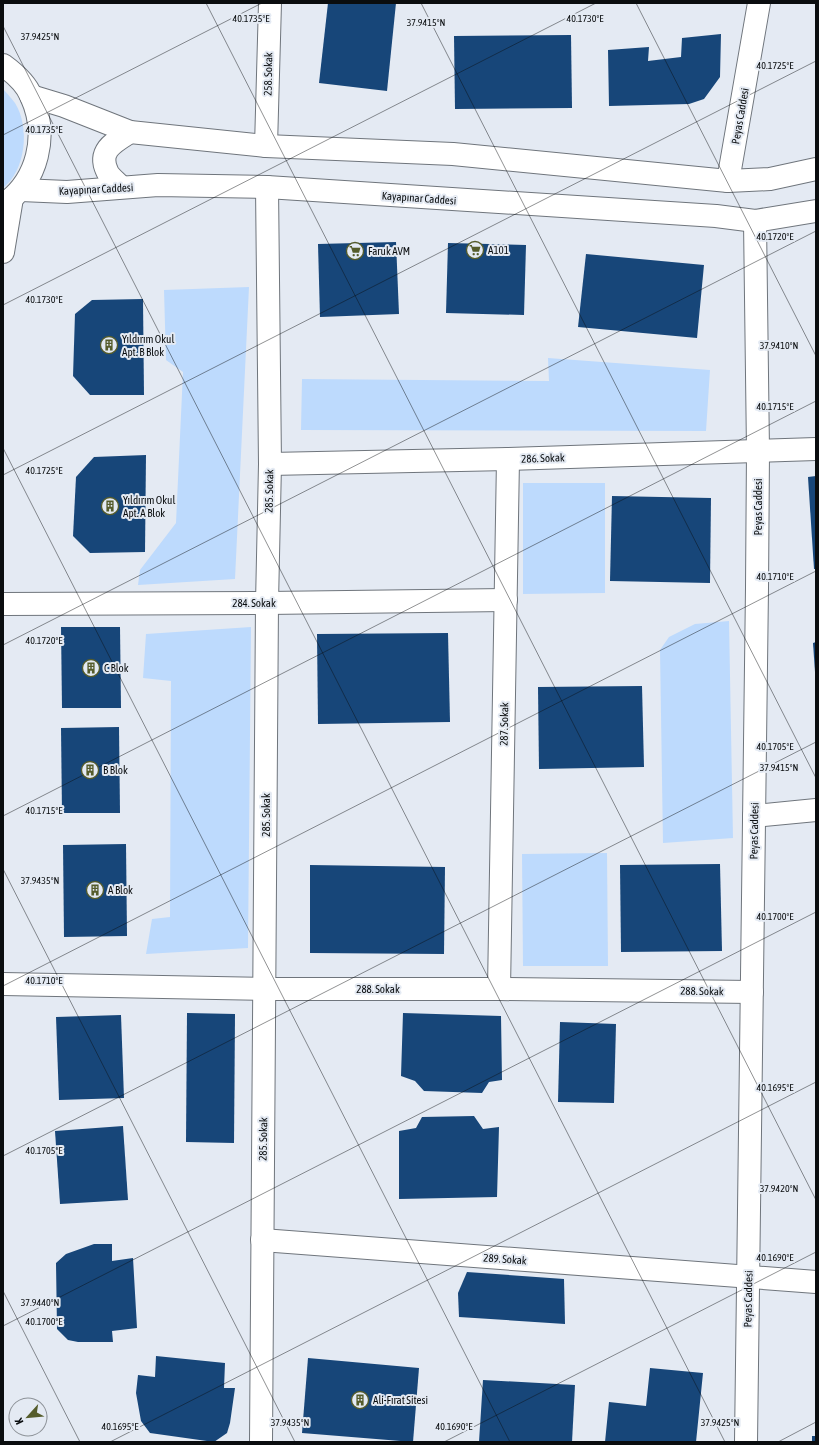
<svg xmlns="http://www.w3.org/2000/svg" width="819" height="1445" font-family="'Asap Condensed',sans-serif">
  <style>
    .green { fill: #bddafd }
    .building { fill: #174679 }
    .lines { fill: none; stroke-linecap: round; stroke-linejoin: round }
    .minor-casing { stroke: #6f757c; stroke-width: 24 }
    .major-casing { stroke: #6f757c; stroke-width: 24 }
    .minor { stroke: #fff; stroke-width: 22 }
    .major { stroke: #fff; stroke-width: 22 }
    .ticks { fill: none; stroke: #0a0d0f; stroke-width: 1; stroke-opacity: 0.45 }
    .labels { text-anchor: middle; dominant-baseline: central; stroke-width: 4; stroke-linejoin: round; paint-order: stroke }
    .street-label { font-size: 11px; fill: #0a0d0f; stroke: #e4eaf3 }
    .poi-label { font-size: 11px; fill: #0a0d0f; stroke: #e4eaf3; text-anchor: start }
    .ticks-label { font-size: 10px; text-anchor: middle; fill: #0a0d0f; stroke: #e4eaf3; stroke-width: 4; stroke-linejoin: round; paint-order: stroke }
  </style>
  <rect width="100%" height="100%" fill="#e4eaf3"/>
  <g class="green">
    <path d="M3 89C7 93 11 98 15 103 30 127 26 170 3 188Z"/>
    <polygon points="249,287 235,579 138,585 140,570 176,523 183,372 166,360 164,290"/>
    <polygon points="548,358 710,370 706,431 301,430 302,379 549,381"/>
    <polygon points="523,483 605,483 605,593 523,594"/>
    <polygon points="729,621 733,838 663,843 660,650 669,637 695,624"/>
    <polygon points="251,627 248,948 146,954 152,919 170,917 171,681 143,678 146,634"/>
    <polygon points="607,853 608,966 523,966 522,854"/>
  </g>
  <g class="building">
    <polygon points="328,3 396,3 387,91 319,83"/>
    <polygon points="721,34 720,77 704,99 689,104 609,106 608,50 649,47 648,61 681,57 682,38"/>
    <polygon points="571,35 572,108 455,109 454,36"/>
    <polygon points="396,242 399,314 320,317 318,244"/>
    <polygon points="448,243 526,245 524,315 446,313"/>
    <polygon points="586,254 704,265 697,338 578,327"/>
    <polygon points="143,299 144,395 90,395 73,376 75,314 92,300"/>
    <polygon points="146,455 145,552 90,553 73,536 76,477 94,457"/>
    <polygon points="816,476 816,569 814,569 808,477"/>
    <polygon points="612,496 711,498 710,583 610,581"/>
    <polygon points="61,627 120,627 121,708 62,708"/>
    <polygon points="448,633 450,722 318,724 317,634"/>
    <polygon points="816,642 816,672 815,672 813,643"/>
    <polygon points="642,686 644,767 539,769 538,687"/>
    <polygon points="119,727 120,813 62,813 61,728"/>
    <polygon points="126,844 127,936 64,937 63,845"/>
    <polygon points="720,864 722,951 621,952 620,865"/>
    <polygon points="310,865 445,867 444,954 310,953"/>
    <polygon points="187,1013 235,1014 234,1143 186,1142"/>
    <polygon points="403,1013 501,1016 502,1080 489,1082 482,1093 424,1091 415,1081 401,1076"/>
    <polygon points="121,1015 124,1098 59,1100 56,1017"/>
    <polygon points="560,1022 616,1024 614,1103 558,1102"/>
    <polygon points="474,1116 483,1129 499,1127 497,1197 399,1199 399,1131 416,1128 422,1117"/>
    <polygon points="123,1126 128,1200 60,1204 55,1131"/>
    <polygon points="94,1244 112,1244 112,1261 133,1258 137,1328 112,1331 113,1342 78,1342 68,1340 57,1329 56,1263 66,1254"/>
    <polygon points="467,1272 564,1279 565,1324 459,1317 458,1293"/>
    <polygon points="156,1356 225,1363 224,1388 235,1388 230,1423 227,1433 214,1442 150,1433 141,1421 136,1393 138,1375 155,1377"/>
    <polygon points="308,1358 419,1368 413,1442 302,1433"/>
    <polygon points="650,1368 703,1373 696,1442 605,1442 609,1402 646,1406"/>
    <polygon points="483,1380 575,1385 572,1442 479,1442"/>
    <rect x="812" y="1436" width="4" height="6"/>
  </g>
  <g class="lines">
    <g class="minor-casing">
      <g id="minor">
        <polyline points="266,146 270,3"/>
        <polyline points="728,181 759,3"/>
        <polyline points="270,464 508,459 816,449"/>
        <polyline points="3,604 267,603 506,600"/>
        <polyline points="754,816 816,810"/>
        <polyline points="3,984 265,989 499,989 752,992"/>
        <polyline points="499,989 508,459"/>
        <polyline points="262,1240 816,1282"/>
        <polyline points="261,1442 267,603 270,464 267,187"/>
        <polyline points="746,1442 757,588 758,451 755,221"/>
      </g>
    </g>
    <g class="major-casing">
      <g id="major">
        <path d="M3 65C14 73 26 83 31 96 49 135 38 181 3 205"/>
        <polyline points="31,96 64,106 130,132 266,146 453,154 728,181 770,179 816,169"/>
        <path d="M121 187C117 182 109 177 107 171 97 150 116 141 130 132"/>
        <polyline points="21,190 67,192 158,185 267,187 716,216 755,221 816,211"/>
        <polyline points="3,252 12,198"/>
      </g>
    </g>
    <use href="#minor" class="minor"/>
    <use href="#major" class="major"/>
  </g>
  <path class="ticks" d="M206 3 816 1200M421 3 816 778M636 3 816 356M3 26 725 1442M3 135 262 3M3 305 596 3M3 448 510 1442M3 475 816 61M3 645 816 231M3 816 816 401M3 869 295 1442M3 986 816 571M3 1156 816 742M3 1291 80 1442M3 1326 816 912M110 1442 816 1082M444 1442 816 1252M778 1442 816 1422"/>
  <defs>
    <g id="supermarket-ring" transform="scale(0.9)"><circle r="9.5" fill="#e4eaf3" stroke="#555c2b" stroke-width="1.5"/><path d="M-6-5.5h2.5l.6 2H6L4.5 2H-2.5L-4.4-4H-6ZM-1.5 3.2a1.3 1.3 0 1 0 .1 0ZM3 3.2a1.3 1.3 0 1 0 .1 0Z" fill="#555c2b"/></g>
    <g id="building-ring" transform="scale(0.9)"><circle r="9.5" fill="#e4eaf3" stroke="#555c2b" stroke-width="1.5"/><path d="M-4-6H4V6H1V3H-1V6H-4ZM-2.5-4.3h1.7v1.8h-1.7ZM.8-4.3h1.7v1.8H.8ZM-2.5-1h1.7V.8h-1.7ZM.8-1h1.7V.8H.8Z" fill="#555c2b"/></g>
  </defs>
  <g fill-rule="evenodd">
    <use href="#supermarket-ring" x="475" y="250"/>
    <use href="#supermarket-ring" x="355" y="251"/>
    <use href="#building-ring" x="109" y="345"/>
    <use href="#building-ring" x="110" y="506"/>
    <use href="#building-ring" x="91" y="668"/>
    <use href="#building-ring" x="90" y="770"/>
    <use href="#building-ring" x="95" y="890"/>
    <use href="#building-ring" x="360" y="1400"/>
  </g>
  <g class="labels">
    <g class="street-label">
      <text transform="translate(268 74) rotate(-89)">258. Sokak</text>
      <text transform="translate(740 116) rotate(-80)">Peyas Caddesi</text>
      <text transform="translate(96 189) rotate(-3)">Kayapınar Caddesi</text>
      <text transform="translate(419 198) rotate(4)">Kayapınar Caddesi</text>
      <text transform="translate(543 458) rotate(-2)">286. Sokak</text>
      <text transform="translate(269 491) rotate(-89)">285. Sokak</text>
      <text transform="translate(758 507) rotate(-90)">Peyas Caddesi</text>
      <text x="254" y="603">284. Sokak</text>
      <text transform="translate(504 724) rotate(-89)">287. Sokak</text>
      <text transform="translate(266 815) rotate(-90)">285. Sokak</text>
      <text transform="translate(754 831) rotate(-89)">Peyas Caddesi</text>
      <text x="378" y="989">288. Sokak</text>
      <text transform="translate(702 991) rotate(1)">288. Sokak</text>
      <text transform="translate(263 1139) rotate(-89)">285. Sokak</text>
      <text transform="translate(505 1259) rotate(4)">289. Sokak</text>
      <text transform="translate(748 1299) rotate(-89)">Peyas Caddesi</text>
    </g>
    <g class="poi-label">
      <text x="488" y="250">A101</text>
      <text x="368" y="251">Faruk AVM</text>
      <text x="122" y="339">Yıldırım Okul<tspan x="122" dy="13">Apt. B Blok</tspan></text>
      <text x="123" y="500">Yıldırım Okul<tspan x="123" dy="13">Apt. A Blok</tspan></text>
      <text x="104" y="668">C Blok</text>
      <text x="103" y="770">B Blok</text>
      <text x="108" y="890">A Blok</text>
      <text x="373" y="1400">Ali-Fırat Sitesi</text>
    </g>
  </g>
  <g class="ticks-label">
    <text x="251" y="22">40.1735°E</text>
    <text x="585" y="22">40.1730°E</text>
    <text x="426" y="26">37.9415°N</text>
    <text x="40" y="40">37.9425°N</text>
    <text x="775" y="69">40.1725°E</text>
    <text x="44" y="133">40.1735°E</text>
    <text x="775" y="240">40.1720°E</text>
    <text x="44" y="303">40.1730°E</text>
    <text x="779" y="349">37.9410°N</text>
    <text x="775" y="410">40.1715°E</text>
    <text x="44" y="474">40.1725°E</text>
    <text x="775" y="580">40.1710°E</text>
    <text x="44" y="644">40.1720°E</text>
    <text x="775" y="750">40.1705°E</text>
    <text x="779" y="771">37.9415°N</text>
    <text x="44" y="814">40.1715°E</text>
    <text x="40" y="884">37.9435°N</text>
    <text x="775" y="920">40.1700°E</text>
    <text x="44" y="984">40.1710°E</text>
    <text x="775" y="1091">40.1695°E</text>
    <text x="44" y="1154">40.1705°E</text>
    <text x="779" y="1192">37.9420°N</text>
    <text x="775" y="1261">40.1690°E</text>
    <text x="40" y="1306">37.9440°N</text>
    <text x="44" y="1325">40.1700°E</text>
    <text x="290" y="1426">37.9435°N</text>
    <text x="720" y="1426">37.9425°N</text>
    <text x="120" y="1430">40.1695°E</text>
    <text x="454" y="1430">40.1690°E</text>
  </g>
  <rect width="819" height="1445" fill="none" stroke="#0a0d0f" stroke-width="8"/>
  <g transform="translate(28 1417) rotate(243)"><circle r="19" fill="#e4eaf3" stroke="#8d9298"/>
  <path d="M0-3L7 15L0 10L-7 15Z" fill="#555c2b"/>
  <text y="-6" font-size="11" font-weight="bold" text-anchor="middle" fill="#0a0d0f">K</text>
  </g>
</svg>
